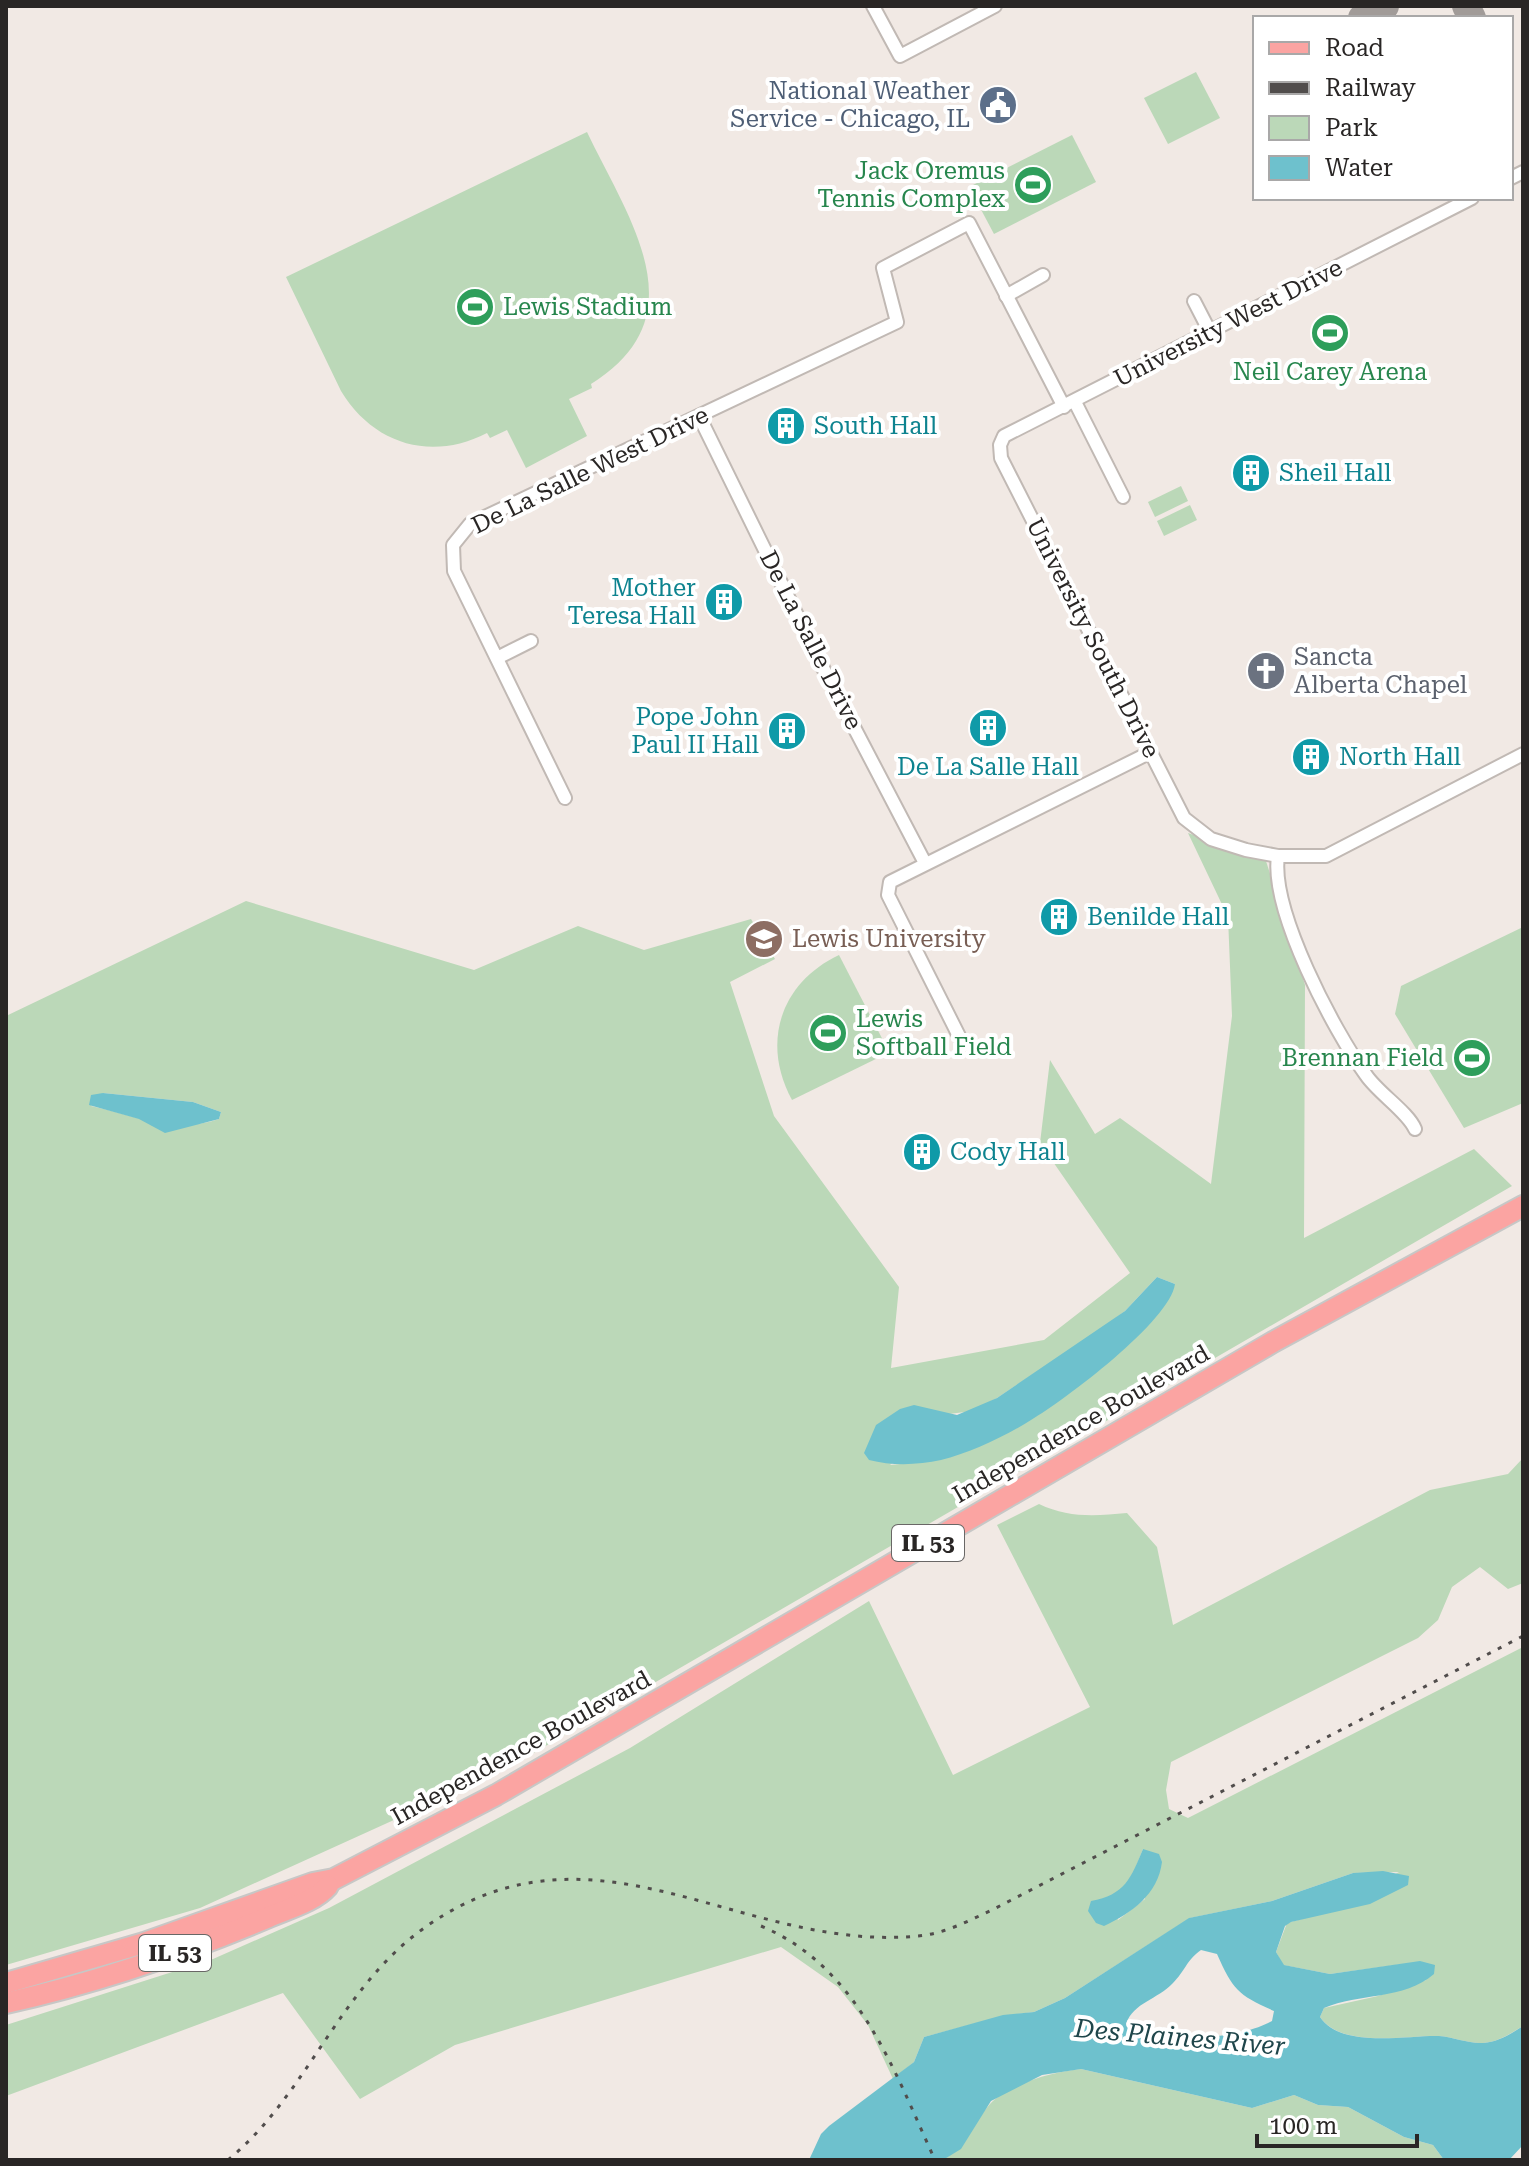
<svg xmlns="http://www.w3.org/2000/svg" width="1529" height="2166" font-family="'Roboto Serif',serif">
  <style>
    .green { fill: #bbd8b8; fill-rule: evenodd }
    .water { fill: #6ec1cd; fill-rule: evenodd }
    .lines { fill: none; stroke-linecap: round; stroke-linejoin: round }
    .taxiway { stroke: #a19b98; stroke-width: 28 }
    .street-casing { stroke: #c1b9b4; stroke-width: 16 }
    .primary-casing { stroke: #c7c7c6; stroke-width: 24 }
    .street { stroke: #fff; stroke-width: 12 }
    .primary { stroke: #fba4a2; stroke-width: 20 }
    .rail { stroke: #514d4c; stroke-width: 3; stroke-dasharray: 4 8; stroke-linecap: butt }
    .labels { text-anchor: middle; dominant-baseline: central; stroke-width: 8; stroke-linejoin: round; paint-order: stroke }
    .shield { fill: #fff; stroke: #696766; stroke-width: 2 }
    .shield-label { font-size: 22px; font-weight: bold; fill: #292625 }
    .service-label { font-size: 24px; fill: #4e5e75; stroke: #fff; text-anchor: end }
    .leisure-label { font-size: 24px; fill: #27864d; stroke: #fff; text-anchor: end }
    .street-label { font-size: 24px; fill: #292625; stroke: #fff }
    .culture-label { font-size: 24px; fill: #0d838f; stroke: #fff; text-anchor: start }
    .worship-label { font-size: 24px; fill: #5b616d; stroke: #fff; text-anchor: start }
    .education-label { font-size: 24px; fill: #785e54; stroke: #fff; text-anchor: start }
    .water-label { font-size: 26px; font-style: italic; fill: #1f464b; stroke: #fff }
  </style>
  <rect width="100%" height="100%" fill="#f1e9e4"/>
  <g class="green">
    <polygon points="1196,72 1220,118 1168,144 1144,98"/>
    <path d="M587 132C628 218 701 316 591 384L592 388 569 399 587 436 526 468 507 430 490 438 487 433C431 462 373 444 341 391L286 277Z"/>
    <polygon points="1072,135 1096,182 994,234 969,187"/>
    <polygon points="1181,486 1188,501 1155,517 1148,502"/>
    <polygon points="1190,505 1197,520 1164,536 1157,521"/>
    <path d="M1188 833 1266 861 1305 985 1304 1238 1474 1149 1512 1186 504 1770 200 1908 6 1965V1016L246 901 474 970 578 926 644 950 751 919 775 959 730 982 774 1116 899 1287 891 1368 1044 1340 1130 1273 1040 1143 1050 1060 1095 1134 1120 1118 1211 1184 1232 1016 1228 917ZM103 1093 193 1102 221 1112 219 1119C173 1135 135 1115 91 1106ZM1157 1277 1175 1284 900 1464 890 1465 949 1414 973 1411 997 1398 1104 1327 1125 1311Z"/>
    <polygon points="1523,927 1523,1103 1464,1128 1395,1014 1401,986"/>
    <path d="M839 955 886 1046 884 1055 792 1100C761 1043 780 983 839 955Z"/>
    <path d="M1523 1458V1583L1508 1589 1480 1567 1452 1587 1438 1620 1418 1638 1171 1762 1166 1790 1169 1809 1188 1818 1523 1647V2026C1510 2034 1498 2042 1483 2043 1469 2044 1454 2037 1439 2036 1407 2035 1342 2049 1320 2017L1324 2008 1378 1996 1426 1980 1403 1964 1330 1974 1283 1965 1276 1952 1287 1923 1320 1914 1399 1872 1353 1873 1272 1901 1190 1918 1065 1998 1034 2012 1003 2016 924 2037 914 2062 893 2079 868 2025 838 1987 781 1947 455 2045 360 2099 283 1993 6 2096V2025L213 1959 329 1908 630 1748 869 1601 953 1775 1090 1707 997 1525 1039 1504C1068 1518 1095 1516 1127 1513L1157 1547 1173 1625 1430 1490 1508 1474ZM1143 1849 1145 1899 1118 1920 1110 1898 1129 1884Z"/>
    <path d="M1081 2069 1252 2108 1294 2095 1318 2105 1348 2107 1404 2137 1433 2145 1444 2160H943C969 2144 971 2125 990 2104 1007 2084 1056 2071 1081 2069Z"/>
  </g>
  <g class="water">
    <polygon points="103,1093 193,1102 221,1112 219,1119 165,1133 139,1119 89,1105 91,1095"/>
    <path d="M1157 1277 1175 1284C1170 1321 1065 1400 1031 1420 1006 1436 970 1453 941 1460 918 1465 892 1466 869 1460L864 1453 876 1425 900 1409 914 1405 957 1415 997 1398 1125 1311Z"/>
    <path d="M1143 1849 1159 1854 1162 1862C1158 1894 1132 1913 1104 1926L1096 1923 1088 1911 1091 1901C1125 1895 1131 1878 1143 1849Z"/>
    <path d="M1383 1871 1409 1876 1408 1885 1370 1904 1291 1922 1285 1926 1276 1952 1284 1965 1330 1974 1420 1961 1435 1965 1434 1974C1404 2000 1359 1993 1324 2008L1320 2017C1341 2049 1407 2035 1439 2036 1454 2037 1469 2044 1483 2043 1498 2042 1511 2034 1523 2026V2145L1509 2160H1444L1433 2145 1404 2137 1348 2107 1318 2105 1294 2095 1252 2108 1081 2069 1042 2075 991 2101 961 2149 943 2160H809L821 2134 829 2126 914 2062 924 2037 1003 2015 1034 2012 1065 1998 1189 1918 1272 1901 1353 1873ZM1201 1950 1217 1954C1233 1990 1238 1995 1274 2011L1272 2021C1233 2042 1171 2040 1129 2030L1126 2024C1134 2002 1157 2000 1173 1983 1185 1971 1186 1961 1201 1950Z"/>
  </g>
  <g class="lines">
    <g class="taxiway">
      <polyline points="1466,6 1472,18"/>
      <polyline points="1362,18 1385,6"/>
    </g>
    <g class="street-casing">
      <g id="street">
        <polyline points="873,6 900,56 995,6"/>
        <polyline points="1511,178 1523,172"/>
        <polyline points="1472,198 1004,436 1000,445 1001,458 1184,818 1211,839 1246,850 1278,856 1326,856 1523,754"/>
        <polyline points="1006,296 1043,275"/>
        <polyline points="1194,301 1210,332"/>
        <polyline points="1075,402 1123,497"/>
        <polyline points="699,416 823,668 925,863"/>
        <polyline points="497,658 531,641"/>
        <polyline points="565,798 454,571 453,545 470,524 897,322 883,268 969,223 1064,407"/>
        <path d="M1278 856C1270 910 1334 1031 1366 1075 1378 1093 1408 1112 1415 1129"/>
        <polyline points="961,1040 888,895 890,882 1151,752"/>
      </g>
    </g>
    <g class="primary-casing">
      <g id="primary">
        <polyline points="6,1983 144,1943 313,1883 334,1879 496,1795 1273,1342 1523,1206"/>
        <path d="M6 2003C96 1983 184 1953 269 1917 287 1909 314 1902 328 1886"/>
      </g>
    </g>
    <use href="#street" class="street"/>
    <use href="#primary" class="primary"/>
    <g class="rail">
      <path d="M761 1926C859 1967 894 2071 935 2160"/>
      <path d="M228 2160C308 2094 340 1986 427 1926 596 1808 742 1953 918 1936 944 1934 968 1921 992 1910L1523 1636"/>
    </g>
  </g>
  <defs>
    <g id="civic-disc" transform="scale(2)"><circle r="9.5" fill="#5c6f8a" stroke="#fff"/><path d="M-.6-6.5H3V-4.5H.6V-3L4-1V1h2V6H-6V1h2V-1L-.6-3ZM-1.2 2.5V6h2.4V2.5Z" fill="#fff"/></g>
    <g id="stadium-disc" transform="scale(2)"><circle r="9.5" fill="#2e9e5b" stroke="#fff"/><path d="M0-5a6.5 5 0 1 0 0 10a6.5 5 0 1 0 0-10ZM-3.5-1.8h7v3.6h-7Z" fill="#fff"/></g>
    <g id="building-disc" transform="scale(2)"><circle r="9.5" fill="#0f9aa8" stroke="#fff"/><path d="M-4-6H4V6H1V3H-1V6H-4ZM-2.5-4.3h1.7v1.8h-1.7ZM.8-4.3h1.7v1.8H.8ZM-2.5-1h1.7V.8h-1.7ZM.8-1h1.7V.8H.8Z" fill="#fff"/></g>
    <g id="church-disc" transform="scale(2)"><circle r="9.5" fill="#6b7280" stroke="#fff"/><path d="M-1.2-6h2.4v3.5h3.3v2.4h-3.3V6h-2.4V-.1h-3.3v-2.4h3.3Z" fill="#fff"/></g>
    <g id="university-disc" transform="scale(2)"><circle r="9.5" fill="#8d6e63" stroke="#fff"/><path d="M0-5L7-2L0 1L-7-2ZM-4 1L0 2.5L4 1V4Q0 6-4 4Z" fill="#fff"/></g>
  </defs>
  <g fill-rule="evenodd">
    <use href="#civic-disc" x="998" y="105"/>
    <use href="#stadium-disc" x="1033" y="185"/>
    <use href="#stadium-disc" x="475" y="307"/>
    <use href="#stadium-disc" x="1330" y="333"/>
    <use href="#building-disc" x="786" y="426"/>
    <use href="#building-disc" x="1251" y="473"/>
    <use href="#building-disc" x="724" y="602"/>
    <use href="#church-disc" x="1266" y="671"/>
    <use href="#building-disc" x="988" y="728"/>
    <use href="#building-disc" x="787" y="731"/>
    <use href="#building-disc" x="1311" y="757"/>
    <use href="#building-disc" x="1059" y="917"/>
    <use href="#university-disc" x="764" y="939"/>
    <use href="#stadium-disc" x="828" y="1033"/>
    <use href="#stadium-disc" x="1472" y="1058"/>
    <use href="#building-disc" x="922" y="1152"/>
  </g>
  <g class="labels">
    <g class="shield">
      <rect x="892" y="1525" width="72" height="36" rx="6"/>
      <rect x="139" y="1935" width="72" height="36" rx="6"/>
    </g>
    <g class="shield-label">
      <text x="928" y="1543">IL 53</text>
      <text x="175" y="1953">IL 53</text>
    </g>
    <g class="service-label">
      <text x="970" y="91">National Weather<tspan x="970" dy="28">Service - Chicago, IL</tspan></text>
    </g>
    <g class="leisure-label">
      <text x="1005" y="171">Jack Oremus<tspan x="1005" dy="28">Tennis Complex</tspan></text>
      <text x="503" y="307" text-anchor="start">Lewis Stadium</text>
      <text x="1330" y="372" text-anchor="middle">Neil Carey Arena</text>
      <text x="856" y="1019" text-anchor="start">Lewis<tspan x="856" dy="28">Softball Field</tspan></text>
      <text x="1444" y="1058">Brennan Field</text>
    </g>
    <g class="street-label">
      <text transform="translate(1228 323) rotate(-27)">University West Drive</text>
      <text transform="translate(590 470) rotate(-26)">De La Salle West Drive</text>
      <text transform="translate(1093 638) rotate(63)">University South Drive</text>
      <text transform="translate(811 640) rotate(63)">De La Salle Drive</text>
      <text transform="translate(1081 1424) rotate(-30)">Independence Boulevard</text>
      <text transform="translate(521 1748) rotate(-29)">Independence Boulevard</text>
    </g>
    <g class="culture-label">
      <text x="814" y="426">South Hall</text>
      <text x="1279" y="473">Sheil Hall</text>
      <text x="696" y="588" text-anchor="end">Mother<tspan x="696" dy="28">Teresa Hall</tspan></text>
      <text x="759" y="717" text-anchor="end">Pope John<tspan x="759" dy="28">Paul II Hall</tspan></text>
      <text x="1339" y="757">North Hall</text>
      <text x="988" y="767" text-anchor="middle">De La Salle Hall</text>
      <text x="1087" y="917">Benilde Hall</text>
      <text x="950" y="1152">Cody Hall</text>
    </g>
    <g class="worship-label">
      <text x="1294" y="657">Sancta<tspan x="1294" dy="28">Alberta Chapel</tspan></text>
    </g>
    <g class="education-label">
      <text x="792" y="939">Lewis University</text>
    </g>
    <g class="water-label">
      <text transform="translate(1180 2037) rotate(5)">Des Plaines River</text>
    </g>
  </g>
  <rect width="1529" height="2166" fill="none" stroke="#292625" stroke-width="16"/>
  <rect x="1253" y="16" width="260" height="184" fill="#ffffff" stroke="#a9a8a8" stroke-width="2"/>
  <rect x="1269" y="42" width="40" height="12" fill="#fba4a2" stroke="#a9a8a8" stroke-width="2"/>
  <text x="1325" y="56" font-size="24" fill="#292625">Road</text>
  <rect x="1269" y="82" width="40" height="12" fill="#514d4c" stroke="#a9a8a8" stroke-width="2"/>
  <text x="1325" y="96" font-size="24" fill="#292625">Railway</text>
  <rect x="1269" y="116" width="40" height="24" fill="#bbd8b8" stroke="#a9a8a8" stroke-width="2"/>
  <text x="1325" y="136" font-size="24" fill="#292625">Park</text>
  <rect x="1269" y="156" width="40" height="24" fill="#6ec1cd" stroke="#a9a8a8" stroke-width="2"/>
  <text x="1325" y="176" font-size="24" fill="#292625">Water</text>
  <path d="M1257 2134v12h160v-12" fill="none" stroke="#292625" stroke-width="4"/>
  <text x="1269" y="2134" font-size="24" fill="#292625" stroke="#ffffff" stroke-width="6" paint-order="stroke">100 m</text>
</svg>
